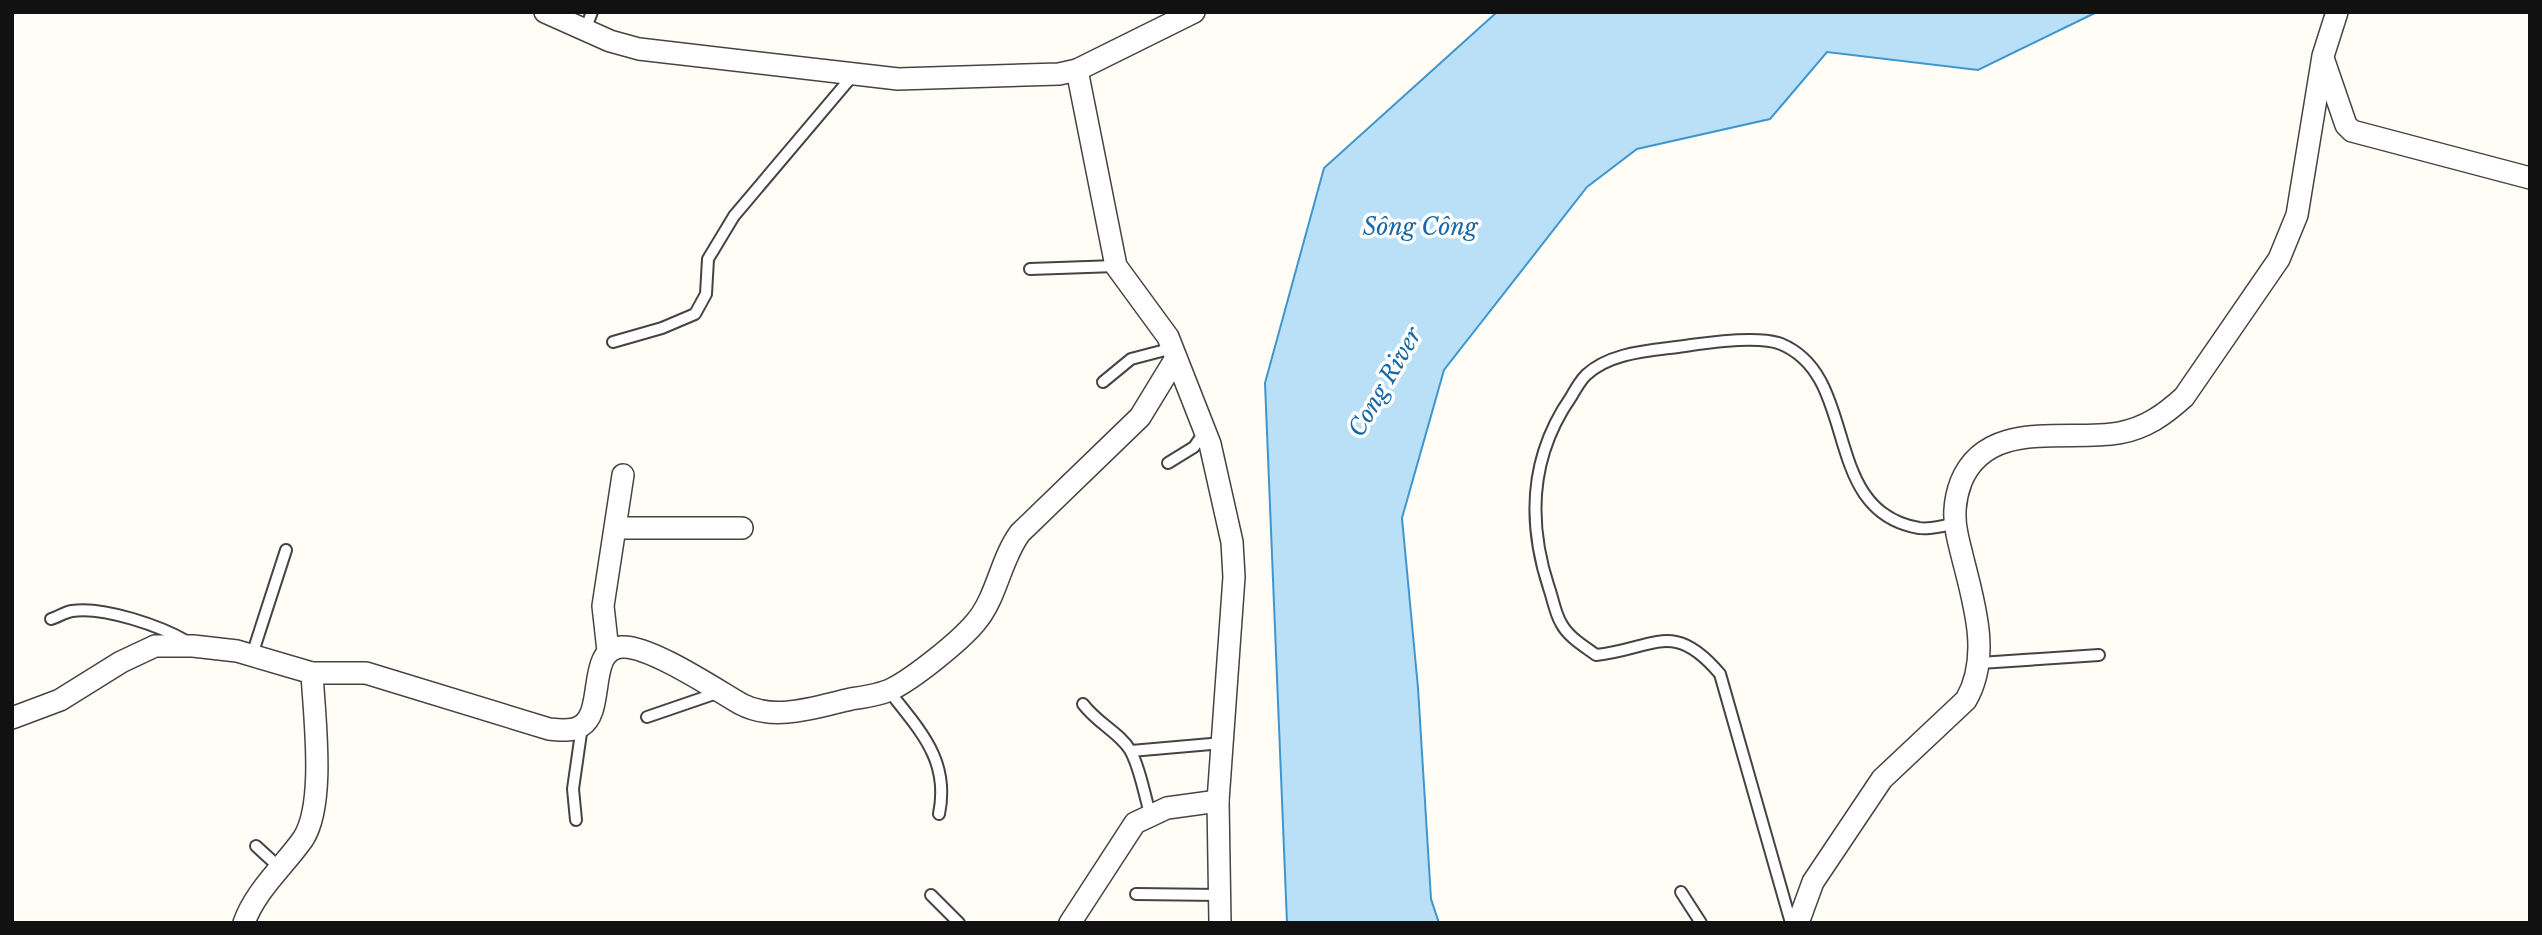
<svg xmlns="http://www.w3.org/2000/svg" width="2542" height="935" font-family="'Libre Baskerville',serif">
  <style>
    .water { fill: #b9e0f7; stroke: #3f96cf; stroke-width: 2 }
    .lines { fill: none; stroke-linecap: round; stroke-linejoin: round }
    .service-casing { stroke: #444; stroke-width: 14 }
    .minor-casing { stroke: #444; stroke-width: 24 }
    .service { stroke: #fff; stroke-width: 10 }
    .minor { stroke: #fff; stroke-width: 21 }
    .labels { text-anchor: middle; dominant-baseline: central; stroke-width: 7; stroke-linejoin: round; paint-order: stroke }
    .water-label { font-size: 23px; font-style: italic; fill: #1768a6; stroke: #fff }
  </style>
  <rect width="100%" height="100%" fill="#fffdf5"/>
  <polygon class="water" points="1497,12 2097,12 1978,70 1827,52 1770,119 1637,149 1587,187 1444,370 1402,518 1418,688 1431,899 1439,923 1287,923 1265,383 1324,168"/>
  <g class="lines">
    <g class="service-casing">
      <g id="service">
        <polyline points="585,30 592,12"/>
        <polyline points="1030,269 1116,266"/>
        <polyline points="613,342 662,328 695,314 706,294 708,259 734,216 854,74"/>
        <polyline points="1103,382 1131,359 1173,348"/>
        <polyline points="1168,463 1194,447 1205,431"/>
        <path d="M51 619C58 617 65 612 72 611 103 606 161 626 188 642"/>
        <polyline points="252,655 286,550"/>
        <polyline points="1980,663 2099,655"/>
        <path d="M889 691C920 731 950 760 939 814"/>
        <path d="M1083 704C1097 723 1120 733 1130 750 1140 767 1144 794 1150 813"/>
        <polyline points="647,717 720,692"/>
        <polyline points="1131,751 1211,744"/>
        <polyline points="576,820 573,789 582,726"/>
        <polyline points="256,846 280,868"/>
        <polyline points="1681,892 1701,923"/>
        <polyline points="1136,894 1220,895"/>
        <polyline points="931,895 959,923"/>
        <path d="M1791 923 1720 674C1673 618 1654 649 1596 655 1584 646 1568 637 1561 623 1555 613 1553 599 1549 588 1527 521 1530 456 1571 397 1575 390 1580 381 1586 375 1613 350 1656 351 1691 345 1712 342 1761 336 1781 344 1861 377 1819 511 1919 528 1929 530 1944 525 1955 524"/>
      </g>
    </g>
    <g class="minor-casing">
      <g id="minor">
        <polyline points="545,12 610,41 639,49 898,79 1059,74 1077,70 1194,12"/>
        <polyline points="2324,61 2346,125 2352,131 2530,178"/>
        <polyline points="1077,70 1116,266 1168,337 1210,444 1232,542 1234,577 1218,801 1220,923"/>
        <polyline points="616,528 742,528"/>
        <polyline points="608,651 603,606 623,475"/>
        <path d="M12 718 60 700 121 662 155 646H193L237 651 312 673H366L549 729C559 730 572 732 581 726 606 711 586 649 622 647 649 645 715 689 741 704 775 722 816 707 851 699 864 697 880 695 892 689 914 678 959 642 975 623 997 598 1000 560 1020 533L1140 417 1176 358"/>
        <path d="M244 923C255 891 284 866 303 839 326 804 314 715 312 673"/>
        <polyline points="1070,923 1135,823 1167,808 1218,801"/>
        <path d="M1798 923 1813 882 1882 779 1966 700C1995 650 1968 587 1957 534 1953 516 1955 498 1961 482 1987 418 2067 442 2119 433 2146 428 2164 415 2184 397L2279 259 2297 215 2323 56 2337 12"/>
      </g>
    </g>
    <use href="#service" class="service"/>
    <use href="#minor" class="minor"/>
  </g>
  <g class="labels">
    <g class="water-label">
      <text x="1420" y="227">Sông Công</text>
      <text transform="translate(1385 382) rotate(-60)">Cong River</text>
    </g>
  </g>
  <rect width="2542" height="935" fill="none" stroke="#111111" stroke-width="28"/>
</svg>
